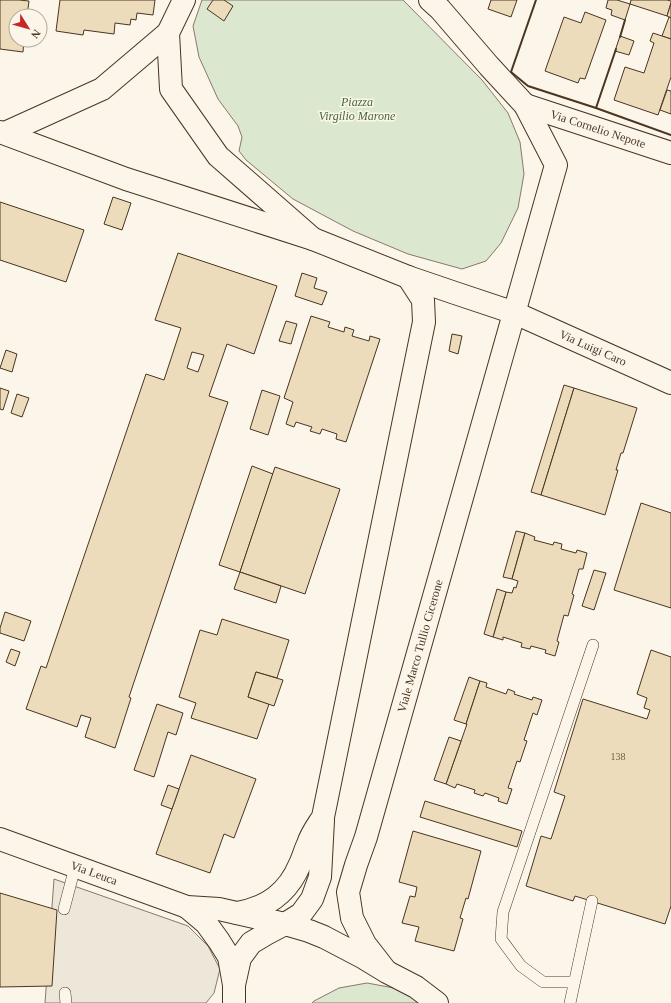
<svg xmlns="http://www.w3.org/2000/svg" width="671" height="1003" font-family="Georgia,serif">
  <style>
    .green { fill: #dce7d0; stroke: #887966 }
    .parking { fill: #ede7d9; stroke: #887966 }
    .building { fill: #ecdcbc; stroke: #4a3520; fill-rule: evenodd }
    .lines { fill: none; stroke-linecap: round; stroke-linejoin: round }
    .service-casing { stroke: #4a3520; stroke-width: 12 }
    .minor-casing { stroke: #4a3520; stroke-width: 24 }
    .tertiary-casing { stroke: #4a3520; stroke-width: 24 }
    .secondary-casing { stroke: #4a3520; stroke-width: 24 }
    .service { stroke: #fbf6e9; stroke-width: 11 }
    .minor { stroke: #fbf6e9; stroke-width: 22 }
    .tertiary { stroke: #fbf6e9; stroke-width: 22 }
    .secondary { stroke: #fbf6e9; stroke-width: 22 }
    .wall { stroke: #4a3520; stroke-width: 2 }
    .labels { text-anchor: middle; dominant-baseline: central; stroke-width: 3; stroke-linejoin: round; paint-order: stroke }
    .number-label { font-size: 10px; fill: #725f47 }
    .park-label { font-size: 12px; font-style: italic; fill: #436837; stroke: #fbf6e9 }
    .street-label { font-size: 12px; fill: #4a3520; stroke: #fbf6e9 }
  </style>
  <rect width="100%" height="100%" fill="#fbf6e9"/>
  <g class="green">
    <polygon points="202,0 403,0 482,80 508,113 520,142 524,174 518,208 501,243 486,261 462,269 408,254 353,231 293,199 246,160 239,151 242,137 238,126 218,99 199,57 193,26"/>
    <polygon points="367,983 394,988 422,1003 312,1003 314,1001 339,988"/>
  </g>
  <polygon class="parking" points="54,879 188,926 208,946 220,969 214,993 206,1003 45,1003"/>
  <g class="building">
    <polygon points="0,0 19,0 29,1 27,16 16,16 16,40 24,40 23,52 0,49"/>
    <polygon points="60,0 155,0 153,15 137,13 136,20 131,19 130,25 115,23 114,34 84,30 83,35 56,31"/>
    <polygon points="213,0 224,0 233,6 224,21 207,9"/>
    <polygon points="491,0 517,0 511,17 488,9"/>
    <polygon points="608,0 617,0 630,4 625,20 611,15 612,10 606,8"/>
    <polygon points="631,0 667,0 671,1 671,3 667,16 630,4"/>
    <polygon points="671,3 671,18 667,16"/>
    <polygon points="585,12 606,20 585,79 580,78 578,83 545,71 564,17 581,23"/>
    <polygon points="669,17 671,18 671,39 662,36"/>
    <polygon points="653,33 671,39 671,77 658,115 614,100 625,67 644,73 654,43 650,41"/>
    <polygon points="620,36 634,41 629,55 615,51"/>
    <polygon points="667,90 671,91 671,114 660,110"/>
    <polygon points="113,197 131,203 122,230 104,224"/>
    <polygon points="0,202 84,230 66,282 0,260"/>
    <path d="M178 253 277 286 254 354 227 344 209 396 228 402 129 697 131 698 115 748 85 737 91 718 81 715 77 727 26 709 41 666 46 668 146 374 164 380 181 328 155 320ZM192 352 204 355 198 372 187 368Z"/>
    <polygon points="302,273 317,278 314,288 327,292 322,305 295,296"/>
    <polygon points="311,316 330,322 328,327 344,332 345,327 354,330 352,336 369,341 370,336 380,339 346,442 336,439 337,434 322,429 320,434 310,431 312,427 296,422 294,427 286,424 293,402 284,398"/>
    <polygon points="286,321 297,324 291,344 279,341"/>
    <polygon points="452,334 462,336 458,354 449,351"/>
    <polygon points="6,350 17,354 12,372 0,368"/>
    <polygon points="564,385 574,388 541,495 531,492"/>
    <polygon points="0,388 9,391 3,410 0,409"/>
    <polygon points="574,388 637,408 623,453 621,453 616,470 618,470 605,515 541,495"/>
    <polygon points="262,390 280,396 268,435 250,429"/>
    <polygon points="17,394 29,398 22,417 11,413"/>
    <polygon points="252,466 273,474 240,572 219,565"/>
    <polygon points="275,467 340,489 305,594 240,572"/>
    <polygon points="641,503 671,513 671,608 614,590"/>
    <polygon points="516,531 525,533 512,579 503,577"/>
    <polygon points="525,533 535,537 534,540 553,545 554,542 562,544 561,549 576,553 577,550 587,553 583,569 579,569 572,594 574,595 568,616 564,615 557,641 559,642 555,656 545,653 546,650 531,646 530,649 521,647 522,643 503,637 503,640 493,637 506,592 512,593 514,587 516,588 518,581 512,579"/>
    <polygon points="594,570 606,573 594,610 582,606"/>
    <polygon points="240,572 281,586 276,603 234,589"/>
    <polygon points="497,589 506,592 493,637 484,634"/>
    <polygon points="5,612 31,621 24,641 0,633 0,628"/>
    <polygon points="222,619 289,640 277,678 256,672 248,697 269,704 257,739 191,718 196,703 179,697 200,630 217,635"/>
    <polygon points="11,649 20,652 15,666 6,662"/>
    <polygon points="651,650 671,657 671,906 665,924 575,896 573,901 526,886 541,836 551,839 565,796 554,792 583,699 647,719 650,710 644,708 647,698 637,694"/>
    <polygon points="256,672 283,680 274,706 248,697"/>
    <polygon points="469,677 480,681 466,724 454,720"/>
    <polygon points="480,681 487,683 486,687 506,694 508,689 515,692 514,694 532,700 533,697 542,700 537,715 533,713 524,740 527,741 520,762 517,761 508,788 512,789 507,804 498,801 499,798 485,793 483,796 474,793 475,790 457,784 455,788 446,784 467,724 466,724"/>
    <polygon points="157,704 183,713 176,735 168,732 154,777 134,770"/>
    <polygon points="449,737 461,741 446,784 434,780"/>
    <polygon points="191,755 256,779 234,838 224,834 210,873 156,854"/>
    <polygon points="168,785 179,789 172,809 161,805"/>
    <polygon points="425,801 522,831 517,847 420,817"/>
    <polygon points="413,831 481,851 468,899 466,898 460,918 463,919 454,951 415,941 419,927 402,923 410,896 415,897 417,887 399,882"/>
    <polygon points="0,893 57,910 52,986 0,987"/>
  </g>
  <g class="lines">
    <g class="service-casing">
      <g id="service">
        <polyline points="64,909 75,867"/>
        <polyline points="574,982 543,982 521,966 501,939 503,912 593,645"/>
        <polyline points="65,993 66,1003"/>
        <polyline points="570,1003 592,901"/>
      </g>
    </g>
    <g class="minor-casing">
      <g id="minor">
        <polyline points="525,105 671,153"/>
        <polyline points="0,132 126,179 313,239"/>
        <polyline points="5,133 102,89 168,33"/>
        <polyline points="515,313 671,383"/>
      </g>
    </g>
    <g class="tertiary-casing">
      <g id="tertiary">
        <polyline points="184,0 168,33 171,89 218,156 313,239 408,277 455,293 515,313"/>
        <polyline points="0,839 187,907 219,909 285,924 301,914 312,899 320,877 323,820"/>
        <polyline points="187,907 206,923 219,941 229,957 234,985"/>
        <path d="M237 913C267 908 288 893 300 864 303 858 305 850 308 844 311 834 318 825 323 817L424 322 423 300 408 277"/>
        <polyline points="386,971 365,944 352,918 348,892 356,865 366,837 556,165 525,105 489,66 440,9 430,0"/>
      </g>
    </g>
    <g class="secondary-casing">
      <polyline id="secondary" points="234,1003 234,985 240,958 251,943 266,934 285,924 309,931 324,937 364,958 387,972 416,987 437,1003"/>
    </g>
    <use href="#service" class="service"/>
    <use href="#minor" class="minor"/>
    <use href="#tertiary" class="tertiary"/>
    <use href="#secondary" class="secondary"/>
    <g class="wall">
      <polyline points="536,0 511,72 528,86 596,108 671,135"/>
      <polyline points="620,37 625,20"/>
      <polyline points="596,108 616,49"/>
    </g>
  </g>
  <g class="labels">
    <g class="number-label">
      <text x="618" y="756">138</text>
    </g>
    <g class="park-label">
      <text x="357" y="102">Piazza<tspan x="357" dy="14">Virgilio Marone</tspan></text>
    </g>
    <g class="street-label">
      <text transform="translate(598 129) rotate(18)">Via Cornelio Nepote</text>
      <text transform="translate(593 348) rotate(24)">Via Luigi Caro</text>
      <text transform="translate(420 646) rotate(-74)">Viale Marco Tullio Cicerone</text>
      <text transform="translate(94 873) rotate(20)">Via Leuca</text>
    </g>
  </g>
  <g transform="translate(28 28) rotate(127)"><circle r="19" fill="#fbf6e9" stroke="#b4a999"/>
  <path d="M0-3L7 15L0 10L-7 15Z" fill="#c62828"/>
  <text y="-6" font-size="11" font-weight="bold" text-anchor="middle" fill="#4a3520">N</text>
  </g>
</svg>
